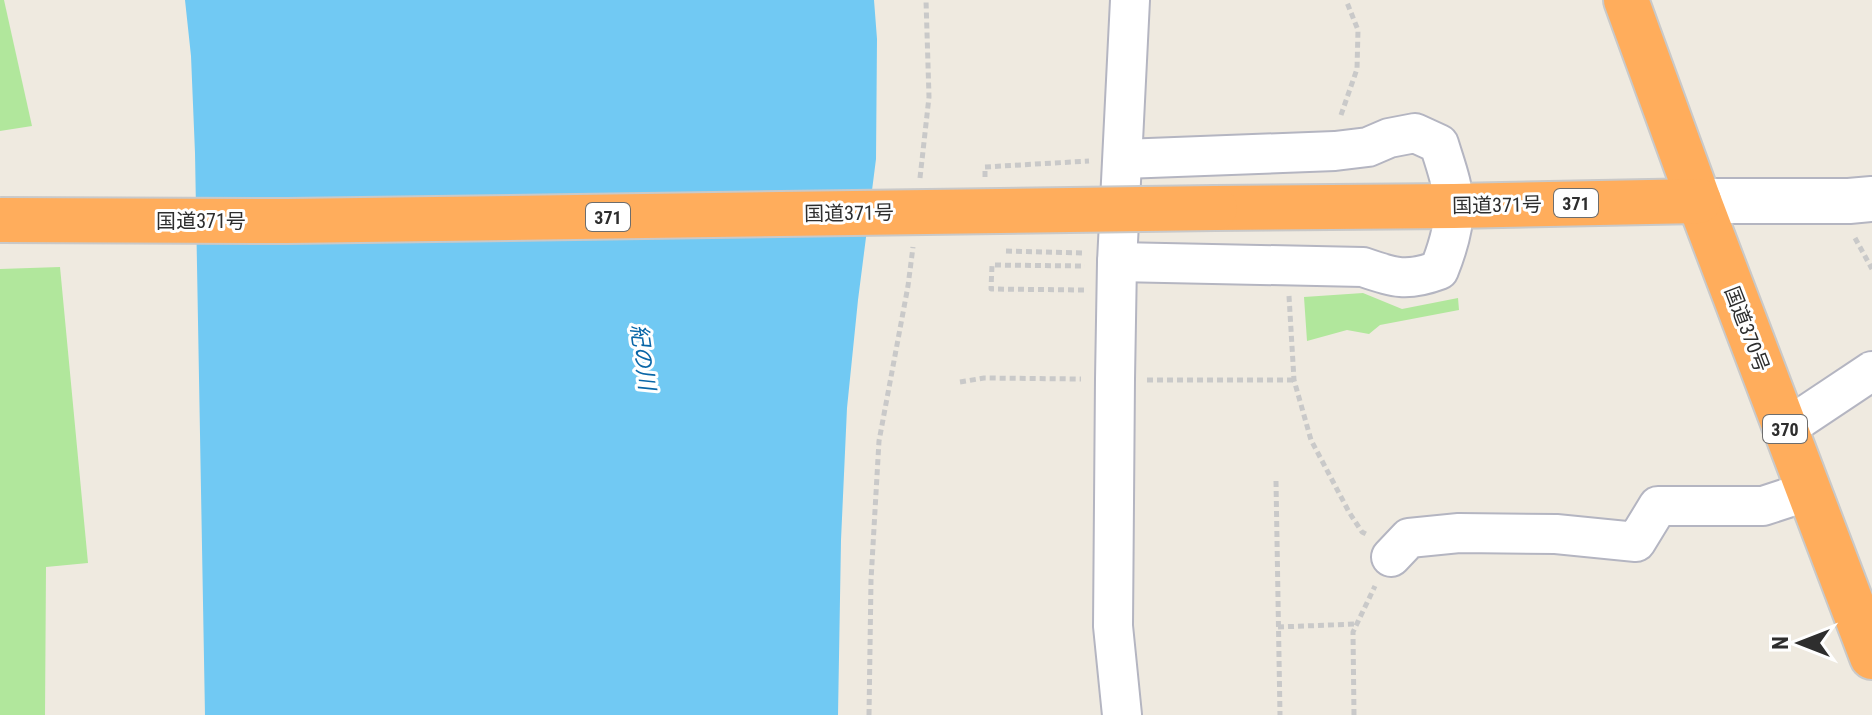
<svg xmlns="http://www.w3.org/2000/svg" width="1872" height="715" font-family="'Roboto Condensed','Noto Sans JP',sans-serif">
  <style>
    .green { fill: #b1e79c }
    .water { fill: #71c9f3 }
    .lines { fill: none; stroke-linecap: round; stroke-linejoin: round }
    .street-casing { stroke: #b4b5c1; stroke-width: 42 }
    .secondary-casing { stroke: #b4b5c1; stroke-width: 48 }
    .highway-casing { stroke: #c9c9c9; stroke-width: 48 }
    .path { stroke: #c9c9c9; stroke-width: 5; stroke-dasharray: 6 4; stroke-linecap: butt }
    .street { stroke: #fff; stroke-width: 38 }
    .secondary { stroke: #fff; stroke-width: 44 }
    .highway { stroke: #ffad5c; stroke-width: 44 }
    .highway-bridge-casing { stroke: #c9c9c9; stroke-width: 48; stroke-linecap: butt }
    .highway-bridge { stroke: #ffad5c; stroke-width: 44 }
    .labels { text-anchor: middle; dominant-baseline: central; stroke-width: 6; stroke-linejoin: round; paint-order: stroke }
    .shield { fill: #fff; stroke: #6d6d6d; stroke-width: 2 }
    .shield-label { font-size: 18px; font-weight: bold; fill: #2e2e2e }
    .street-label { font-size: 20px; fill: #2e2e2e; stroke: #fff }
    .water-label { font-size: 22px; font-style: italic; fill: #0966a7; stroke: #fff }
  </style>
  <rect width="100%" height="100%" fill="#efeae0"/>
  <g class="green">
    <polygon points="0,0 4,0 32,126 0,131"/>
    <polygon points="60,267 88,563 46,567 45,715 0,715 0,269"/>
    <polygon points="1363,293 1402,309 1458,298 1459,310 1380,325 1369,334 1347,330 1307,341 1304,297"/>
  </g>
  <polygon class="water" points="185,0 874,0 877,39 876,159 858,300 847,408 841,540 838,715 205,715 195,153 191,56"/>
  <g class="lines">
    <g class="street-casing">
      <g id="street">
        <path d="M1117 262 1363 267C1394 278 1407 282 1439 270 1447 250 1454 229 1454 207 1454 187 1445 164 1439 144L1415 133 1389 138 1368 147 1335 151 1123 159"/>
        <polyline points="1785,429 1872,371"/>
        <polyline points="1391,557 1409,538 1459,533 1556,534 1636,542 1658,506 1763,506 1809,491"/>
        <polyline points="1122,715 1113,626 1115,379 1117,262 1130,0"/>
      </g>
    </g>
    <g class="secondary-casing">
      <polyline id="secondary" points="1699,201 1849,201 1872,199"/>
    </g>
    <g class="highway-casing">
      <g id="highway">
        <polyline points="1626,0 1699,201 1872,657"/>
        <polyline points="1215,208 1454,206 1699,201"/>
      </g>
    </g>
    <g class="path">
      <polyline points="1341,115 1357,69 1358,30 1346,0"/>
      <polyline points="985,177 985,167 1089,161"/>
      <polyline points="920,178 929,97 926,0"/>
      <polyline points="1855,238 1872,269"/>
      <polyline points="1006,251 1084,253"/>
      <polyline points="1084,290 991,289 992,265 1085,266"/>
      <polyline points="1289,296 1294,380 1311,440 1349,512 1362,532 1368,535"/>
      <polyline points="1147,380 1294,380"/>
      <polyline points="960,382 984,378 1081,379"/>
      <polyline points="1276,481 1280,715"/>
      <polyline points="1278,627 1357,624"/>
      <polyline points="869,715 871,580 879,441 908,286 913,247"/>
      <polyline points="1354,715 1353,632 1375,586"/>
    </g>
    <use href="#street" class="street"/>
    <use href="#secondary" class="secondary"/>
    <use href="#highway" class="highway"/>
    <g class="highway-bridge-casing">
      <polyline id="highway-bridge" points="0,220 287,221 1215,208"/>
    </g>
    <use href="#highway-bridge" class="highway-bridge"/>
  </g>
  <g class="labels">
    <g class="shield">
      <rect x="1554" y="189" width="44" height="28" rx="6"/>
      <rect x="586" y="203" width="44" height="28" rx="6"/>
      <rect x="1763" y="415" width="44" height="28" rx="6"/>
    </g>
    <g class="shield-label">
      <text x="1576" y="203">371</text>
      <text x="608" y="217">371</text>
      <text x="1785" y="429">370</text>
    </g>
    <g class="street-label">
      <text transform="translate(1497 205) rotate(-1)">国道371号</text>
      <text transform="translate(849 213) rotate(-1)">国道371号</text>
      <text x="201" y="221">国道371号</text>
      <text transform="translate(1747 329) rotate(69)">国道370号</text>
    </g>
    <g class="water-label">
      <text transform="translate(643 357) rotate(82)">紀の川</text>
    </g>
  </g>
  <g transform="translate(1800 643) rotate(270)" stroke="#ffffff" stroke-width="6" paint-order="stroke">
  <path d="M0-6L14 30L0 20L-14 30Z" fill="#2e2e2e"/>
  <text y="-12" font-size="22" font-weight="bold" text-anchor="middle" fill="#2e2e2e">N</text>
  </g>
</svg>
